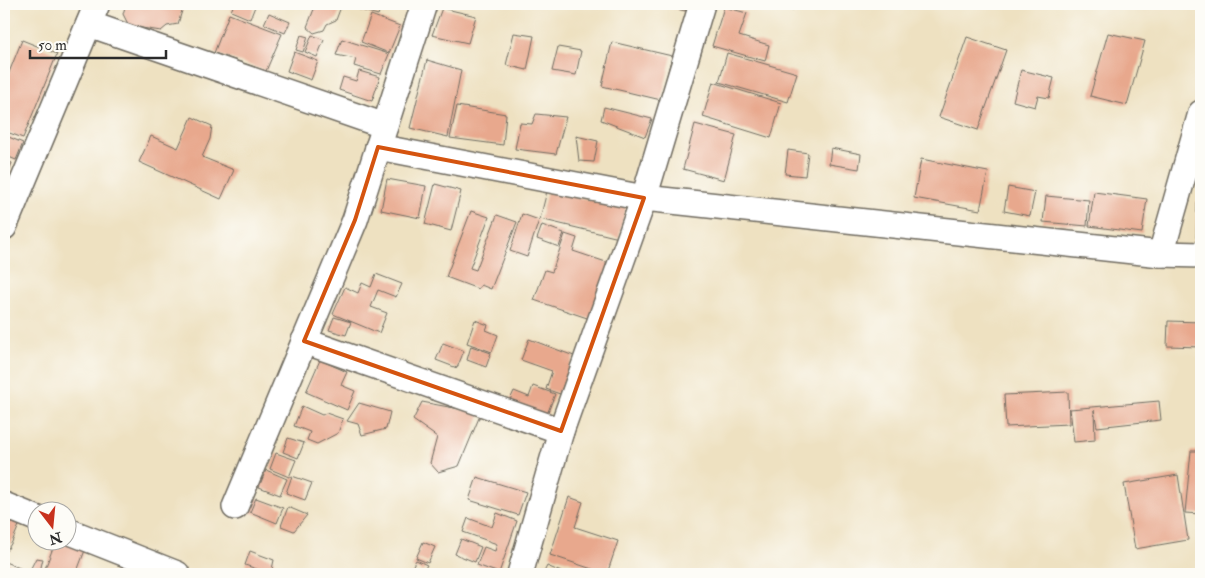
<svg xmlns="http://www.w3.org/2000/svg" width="1205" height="578" font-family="'IM FELL Double Pica',serif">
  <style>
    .building { fill: #e8a88d }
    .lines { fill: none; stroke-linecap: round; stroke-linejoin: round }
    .minor-casing { stroke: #6f6b60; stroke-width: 28 }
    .minor { stroke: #fff; stroke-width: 25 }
    .marked { fill: none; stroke: #d5540f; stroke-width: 4; stroke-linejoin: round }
  </style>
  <rect width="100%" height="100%" fill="#fdfcf7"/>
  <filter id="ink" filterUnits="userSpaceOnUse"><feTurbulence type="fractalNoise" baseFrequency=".02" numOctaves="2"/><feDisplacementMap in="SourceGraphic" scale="10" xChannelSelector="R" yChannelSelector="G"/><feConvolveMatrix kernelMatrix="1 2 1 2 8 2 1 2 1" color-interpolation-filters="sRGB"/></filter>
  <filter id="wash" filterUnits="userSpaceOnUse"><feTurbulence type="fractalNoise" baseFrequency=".0096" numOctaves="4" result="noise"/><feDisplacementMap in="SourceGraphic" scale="20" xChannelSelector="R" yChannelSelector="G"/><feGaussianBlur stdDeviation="1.12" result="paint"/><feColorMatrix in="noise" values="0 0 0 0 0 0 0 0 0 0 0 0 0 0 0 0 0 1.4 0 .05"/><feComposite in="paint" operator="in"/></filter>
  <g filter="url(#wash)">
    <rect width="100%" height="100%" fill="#eee1c1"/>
    <g id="blocks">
      <g class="building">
        <polygon points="126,4 184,4 178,24 167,26 161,31 129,26 123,14"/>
        <polygon points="234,4 256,4 250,19 231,11"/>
        <polygon points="316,4 342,4 336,20 327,24 324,30 314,33 307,27"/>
        <polygon points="359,4 382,4 378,15 357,9"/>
        <polygon points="657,4 687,4 685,11"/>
        <polygon points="775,4 795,4 793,10"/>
        <polygon points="724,7 747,13 739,36 769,45 765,61 712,46"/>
        <polygon points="442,8 476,16 468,43 432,35"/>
        <polygon points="269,13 290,22 285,33 264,24"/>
        <polygon points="229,14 282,34 266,71 214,53"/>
        <polygon points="371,15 400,26 389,53 361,42"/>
        <polygon points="514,33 534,36 527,70 506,65"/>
        <polygon points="1108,33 1145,41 1127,105 1090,96"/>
        <polygon points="301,35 308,37 303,52 296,50"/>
        <polygon points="312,35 324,40 317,57 305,52"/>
        <polygon points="967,37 1006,50 978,130 939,117"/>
        <polygon points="342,39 389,54 381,74 354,66 356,59 336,55"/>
        <polygon points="22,40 57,54 23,138 4,131 4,85"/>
        <polygon points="612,42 672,56 661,100 602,86"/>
        <polygon points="558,47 581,51 576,75 552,71"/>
        <polygon points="294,52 318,61 311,80 287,71"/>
        <polygon points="727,53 797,73 788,102 719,82"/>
        <polygon points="427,60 461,70 448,137 410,128"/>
        <polygon points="1021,70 1054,78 1049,98 1038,96 1035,107 1013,101"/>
        <polygon points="359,71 380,77 372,101 339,90 343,77 356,81"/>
        <polygon points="713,82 781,103 771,138 703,117"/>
        <polygon points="457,106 506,114 503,145 450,138"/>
        <polygon points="604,107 652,119 645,137 601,120"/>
        <polygon points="536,114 566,117 556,154 515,149 520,123 532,124"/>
        <polygon points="192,117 212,126 210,139 202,157 234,170 221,199 139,162 151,136 178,148"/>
        <polygon points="695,124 736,135 724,180 683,169"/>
        <polygon points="4,135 23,143 16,160 4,155"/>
        <polygon points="576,136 598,141 594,162 579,161"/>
        <polygon points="831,148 861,154 859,169 829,164"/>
        <polygon points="788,150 808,153 805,176 785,174"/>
        <polygon points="921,159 988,172 980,210 914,198"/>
        <polygon points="4,160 12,163 4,184"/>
        <polygon points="387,179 426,186 420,218 381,210"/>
        <polygon points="435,184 461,191 451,231 425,224"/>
        <polygon points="1008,187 1035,192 1030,216 1004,211"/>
        <polygon points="547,191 626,207 619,238 540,219"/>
        <polygon points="1094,192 1147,199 1142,233 1089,226"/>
        <polygon points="1046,196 1089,200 1087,226 1043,222"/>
        <polygon points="1197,202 1201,203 1201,238 1196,238"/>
        <polygon points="471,211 489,217 470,268 476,270 497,215 517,222 491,289 481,285 478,289 446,277"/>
        <polygon points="522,214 539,220 527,257 510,251"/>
        <polygon points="542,225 564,233 559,247 537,239"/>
        <polygon points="565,234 577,238 573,251 615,265 596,321 534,300 545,270 552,272"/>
        <polygon points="376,274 402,284 396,297 378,290 371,307 387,313 379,333 333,314 345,287 358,293 362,283 371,287"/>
        <polygon points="334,317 351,322 346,335 329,330"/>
        <polygon points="475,320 488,325 486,330 498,335 492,352 467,343"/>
        <polygon points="1168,321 1201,322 1201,347 1167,346"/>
        <polygon points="529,339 574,356 560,394 546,389 552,371 521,360"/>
        <polygon points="443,343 464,351 457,368 436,360"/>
        <polygon points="471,346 491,353 486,367 467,360"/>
        <polygon points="320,360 347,372 341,385 355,391 347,410 306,392"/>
        <polygon points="533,386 555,394 546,417 509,402 514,391 529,397"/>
        <polygon points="1068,392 1069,424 1006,427 1004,395"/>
        <polygon points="1159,401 1161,420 1097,427 1094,410 1095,440 1074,442 1070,409"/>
        <polygon points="422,402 481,413 459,466 438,472 430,463 437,437 413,420"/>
        <polygon points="359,403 390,412 386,429 362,435 358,424 347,421"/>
        <polygon points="302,406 322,415 326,413 343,419 338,433 317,444 307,440 310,432 294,426"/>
        <polygon points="288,438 304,443 298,458 283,452"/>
        <polygon points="1191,451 1201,451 1201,514 1185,513"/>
        <polygon points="276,453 296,460 289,477 270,469"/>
        <polygon points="266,470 287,479 280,495 259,487"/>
        <polygon points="1178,475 1188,540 1135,549 1124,484"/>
        <polygon points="292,476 312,483 305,500 286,493"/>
        <polygon points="477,477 526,492 518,515 469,500"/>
        <polygon points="569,497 583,502 575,527 618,541 607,574 550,555"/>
        <polygon points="256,498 283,508 277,523 250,512"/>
        <polygon points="288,507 307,515 294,531 281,526"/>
        <polygon points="497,513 517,521 499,573 477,565 484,547 495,551 497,544 463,532 468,518 492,527"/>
        <polygon points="7,518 20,523 12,542 4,555 4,527"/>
        <polygon points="461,539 481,547 475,562 455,554"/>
        <polygon points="56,540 68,540 87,545 76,574 43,574"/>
        <polygon points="423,542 435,547 428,563 416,558"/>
        <polygon points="250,551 274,560 271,574 245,565"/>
        <polygon points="36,558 43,559 41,567 43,570 41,574 4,574 4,565 5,562 27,571 30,570"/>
        <polygon points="416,560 427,565 423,572 412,567"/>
        <polygon points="547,566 566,574 543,574"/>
      </g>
    </g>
  </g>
  <g filter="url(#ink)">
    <use href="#blocks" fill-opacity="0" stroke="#6f6b60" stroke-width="1"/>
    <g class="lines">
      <g class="minor-casing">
        <g id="minor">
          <polyline points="89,24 385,126"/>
          <polyline points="378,147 644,198 1161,254 1201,255"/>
          <polyline points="4,227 97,4"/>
          <polyline points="1161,254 1201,113"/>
          <polyline points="304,341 561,431"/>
          <polyline points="4,505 38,519"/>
          <polyline points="235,507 355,220 424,4"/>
          <polyline points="68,531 177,574"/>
          <polyline points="520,574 561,431 644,198 702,4"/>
        </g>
      </g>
      <use href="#minor" class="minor"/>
    </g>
  </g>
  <path class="marked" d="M378 147 644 198 561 431 304 341 355 220Z"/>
  <rect width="1205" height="578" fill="none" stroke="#fdfcf7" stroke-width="20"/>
  <g transform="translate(52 526) rotate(164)"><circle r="24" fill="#fdfcf7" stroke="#a9a8a5"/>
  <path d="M0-4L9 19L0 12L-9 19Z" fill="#c8321e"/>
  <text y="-8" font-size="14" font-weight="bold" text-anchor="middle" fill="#2b2b2b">N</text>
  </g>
  <path d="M30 50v8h136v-8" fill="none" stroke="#2b2b2b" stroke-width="2.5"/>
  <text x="38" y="50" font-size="15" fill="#2b2b2b" stroke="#fdfcf7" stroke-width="4" paint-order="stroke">50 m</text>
</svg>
